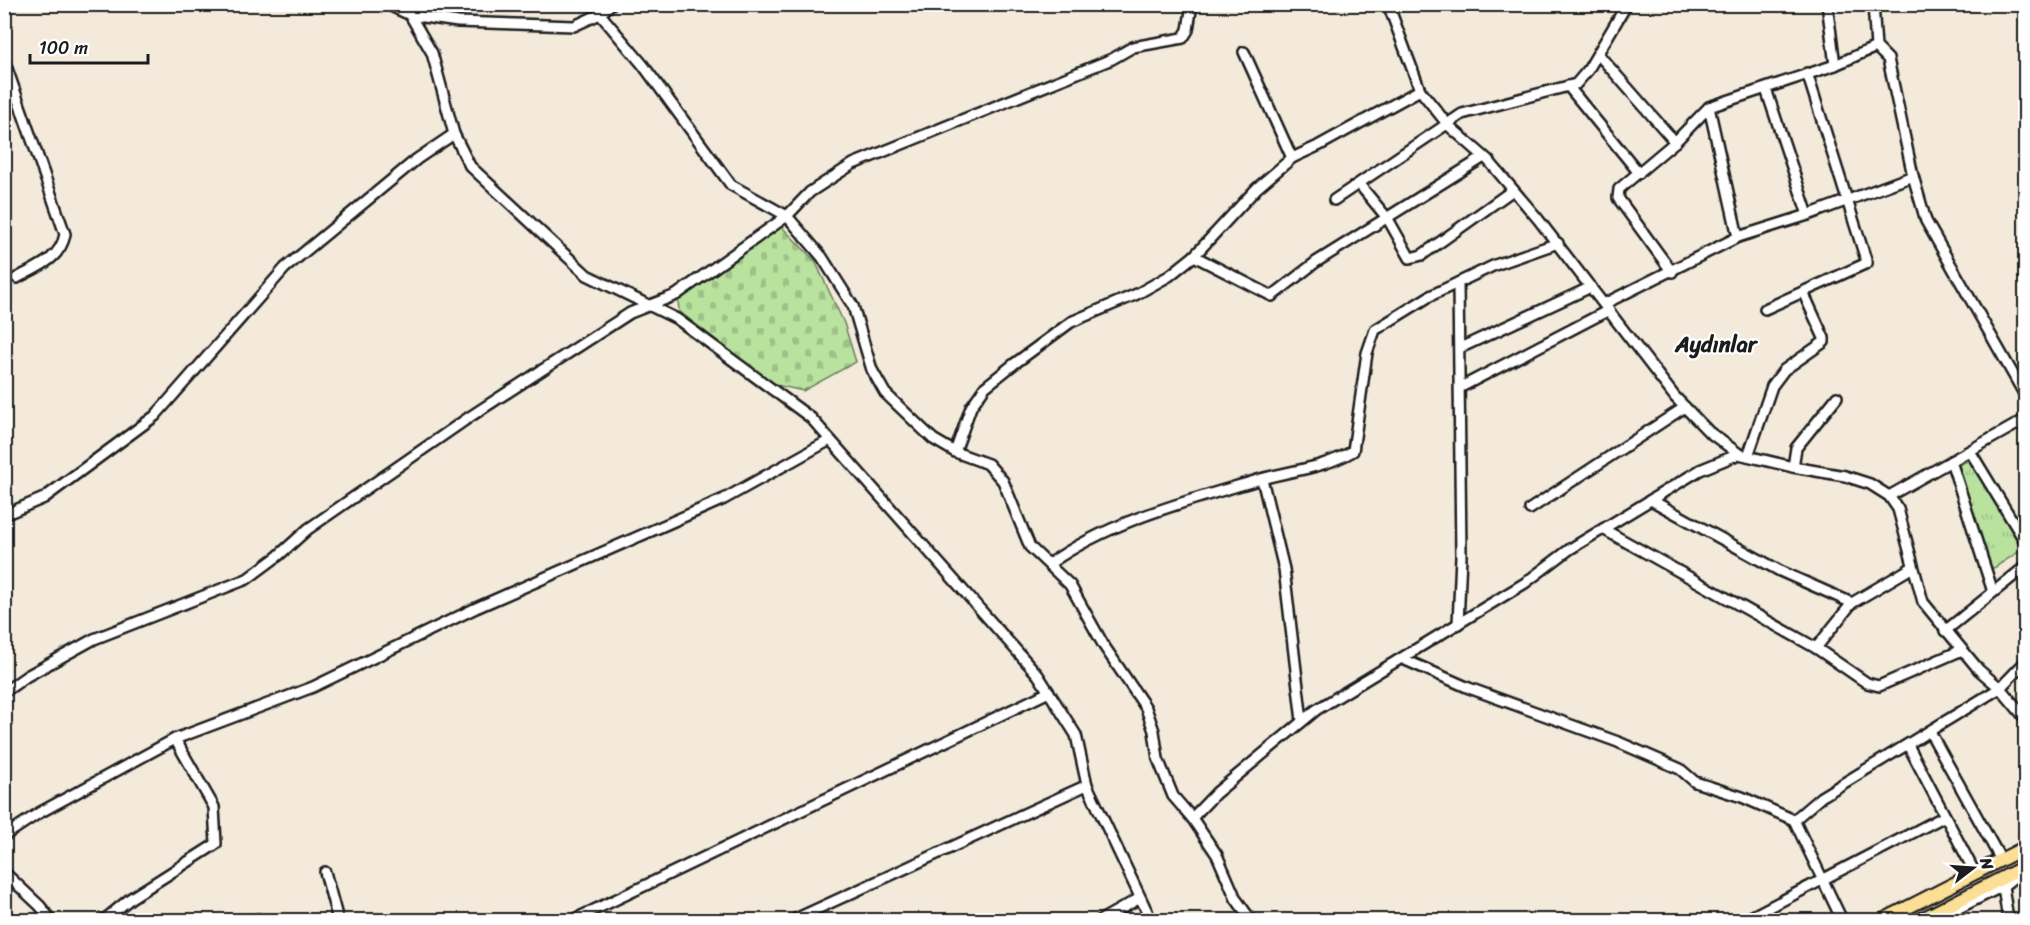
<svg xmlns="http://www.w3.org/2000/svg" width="2030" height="925" font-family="Sriracha,sans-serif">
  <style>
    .cemetery { fill: url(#cemetery-stones); stroke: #6a7f5d; stroke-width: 1.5 }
    .park { fill: url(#park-tufts); stroke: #6a7f5d; stroke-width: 1.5 }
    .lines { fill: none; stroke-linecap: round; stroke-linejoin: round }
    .minor-casing { stroke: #1c1c1c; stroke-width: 14 }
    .major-casing { stroke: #1c1c1c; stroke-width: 16 }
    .minor { stroke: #fff; stroke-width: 9 }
    .major { stroke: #fbdf96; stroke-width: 12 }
    .labels { text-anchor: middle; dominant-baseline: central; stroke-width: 4.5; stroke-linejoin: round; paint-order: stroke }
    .district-label { font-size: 22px; font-weight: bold; fill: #1c1c1c; stroke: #fff }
  </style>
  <defs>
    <pattern id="cemetery-stones" width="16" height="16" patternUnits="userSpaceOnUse" patternTransform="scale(1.5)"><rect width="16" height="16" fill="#b9e29e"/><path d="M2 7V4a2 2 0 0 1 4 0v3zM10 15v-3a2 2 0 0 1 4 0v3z" fill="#9ec188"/></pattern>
    <pattern id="park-tufts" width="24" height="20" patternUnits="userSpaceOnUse" patternTransform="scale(1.5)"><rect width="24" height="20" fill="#b9e29e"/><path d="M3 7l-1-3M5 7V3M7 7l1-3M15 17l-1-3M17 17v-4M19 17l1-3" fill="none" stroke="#9ec188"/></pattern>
  </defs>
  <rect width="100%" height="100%" fill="#f3eadc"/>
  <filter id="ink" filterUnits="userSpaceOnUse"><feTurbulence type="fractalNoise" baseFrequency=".0167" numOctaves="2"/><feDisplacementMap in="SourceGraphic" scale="12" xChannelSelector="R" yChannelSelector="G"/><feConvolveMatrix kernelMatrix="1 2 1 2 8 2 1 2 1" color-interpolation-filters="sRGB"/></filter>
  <g filter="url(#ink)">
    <polygon class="cemetery" points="780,225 815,261 844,323 856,362 803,391 772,384 679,311 678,301"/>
    <polygon class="park" points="1973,459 2024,545 2023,549 1994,568 1989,567 1986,561 1959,467 1960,464"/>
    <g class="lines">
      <g class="minor-casing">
        <g id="minor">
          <polyline points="386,4 410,15 458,22 574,26 600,14 611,4"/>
          <polyline points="1388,4 1420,90 1448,125 1488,160 1538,219 1675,397 1709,432 1739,454 1793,467 1845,476 1870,484 1889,496 1898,509 1923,602 1979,670 2000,688 2026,719"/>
          <polyline points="1827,4 1835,65"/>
          <polyline points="600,14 643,65 731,185 787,216 822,257 853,306 872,370 885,393 933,439 955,452 988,464 1003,481 1030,547 1070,585 1104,646 1146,708 1154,731 1158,759 1173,796 1192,818 1217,855 1236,899 1251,920"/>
          <polyline points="410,15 432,53 454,134 470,166 587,275 677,319 811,418 1038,675 1076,735 1087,785 1151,920"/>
          <polyline points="1244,52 1292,158"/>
          <polyline points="1598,54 1675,142"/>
          <path d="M4 60 65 234C61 259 37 267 17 278"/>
          <polyline points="1568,86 1639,173"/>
          <polyline points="1766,89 1808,215"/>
          <polyline points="1913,176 1926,221 2026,397"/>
          <polyline points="1359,184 1388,219 1410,258 1422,255 1513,190"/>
          <polyline points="1334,200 1462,114 1576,84 1588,70 1627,4"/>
          <polyline points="1738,237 1709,107 1835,65 1876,47"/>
          <polyline points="1194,256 1272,296 1316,262 1484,157"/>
          <polyline points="1672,272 1618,198 1619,189 1675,142 1709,107"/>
          <polyline points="1458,283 1461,556 1458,624"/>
          <polyline points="1604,304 1738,237 1808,215 1913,176 1888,59 1876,47 1873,4"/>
          <polyline points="1765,309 1867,263 1807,73"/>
          <polyline points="1460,348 1591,287"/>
          <polyline points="1461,387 1609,310"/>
          <polyline points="1970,451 2026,543"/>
          <polyline points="955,452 971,407 985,387 1014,364 1071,322 1137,294 1169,276 1194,256 1257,188 1292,158 1318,146 1420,90"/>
          <polyline points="1748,456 1772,386 1784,370 1824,342 1824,338 1803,292"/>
          <polyline points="1951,461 1993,592"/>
          <polyline points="1793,467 1796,448 1837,397"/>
          <polyline points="1262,479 1284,569 1302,721"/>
          <polyline points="1889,496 2026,419"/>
          <polyline points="1651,500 1780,571 1852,603"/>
          <polyline points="1530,509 1685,407"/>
          <polyline points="4,515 44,498 155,416 285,268 417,159 454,134"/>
          <polyline points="1603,529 1816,648 1867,683 1879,686 1962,650"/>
          <path d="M1049 564C1111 520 1188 501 1261 479 1293 470 1324 468 1353 451L1367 353 1375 330 1430 296 1495 265 1558 243"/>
          <polyline points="1945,631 2026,566"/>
          <polyline points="1816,648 1852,603 1913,567"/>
          <polyline points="1403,659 1469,688 1618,742 1680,769 1695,782 1742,797 1794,820"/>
          <polyline points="4,692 27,676 94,639 247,579 278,556 308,529 471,416 630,313 676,295 787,216 810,192 853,164 1112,59 1133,47 1183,38 1188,30 1192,4"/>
          <polyline points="1930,732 2001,860"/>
          <polyline points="1908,745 1975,873"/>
          <polyline points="1192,818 1216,793 1316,710 1525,583 1570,549 1700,470 1739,454"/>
          <polyline points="4,836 39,813 175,739 313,687 476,608 724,499 830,440"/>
          <polyline points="4,872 40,906 51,920"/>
          <polyline points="325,872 338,920"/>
          <polyline points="2003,886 2008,920"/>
          <polyline points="258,919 259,920"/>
          <polyline points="104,920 131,898 216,844 214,807 175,739"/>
          <polyline points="573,920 1049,692"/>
          <polyline points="793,920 1087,785"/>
          <polyline points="1101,920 1140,898"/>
          <polyline points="1745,920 1945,816"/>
          <polyline points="1842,920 1794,820 1821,797 2000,688 2026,661"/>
          <polyline points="1935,920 2003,886 2017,875"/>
        </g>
      </g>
      <g class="major-casing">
        <g id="major">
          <polyline points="1883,920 2026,847"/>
          <polyline points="1920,920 2026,866"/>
        </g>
      </g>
      <use href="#minor" class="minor"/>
      <use href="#major" class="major"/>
    </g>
  </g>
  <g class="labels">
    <g class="district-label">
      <text x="1716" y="344">Aydınlar</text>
    </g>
  </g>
  <rect width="2030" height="925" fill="none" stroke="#fff" stroke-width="24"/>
  <rect x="12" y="12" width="2006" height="901" fill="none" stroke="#1c1c1c" stroke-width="2" filter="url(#ink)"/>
  <g transform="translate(1973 868) rotate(73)" stroke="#ffffff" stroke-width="4.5" paint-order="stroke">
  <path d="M0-4.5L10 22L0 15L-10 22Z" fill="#1c1c1c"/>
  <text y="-9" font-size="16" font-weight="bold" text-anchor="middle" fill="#1c1c1c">N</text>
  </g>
  <path d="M30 54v9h118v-9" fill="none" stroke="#1c1c1c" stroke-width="3"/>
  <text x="39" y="54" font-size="18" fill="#1c1c1c" stroke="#ffffff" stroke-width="4.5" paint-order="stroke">100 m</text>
</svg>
